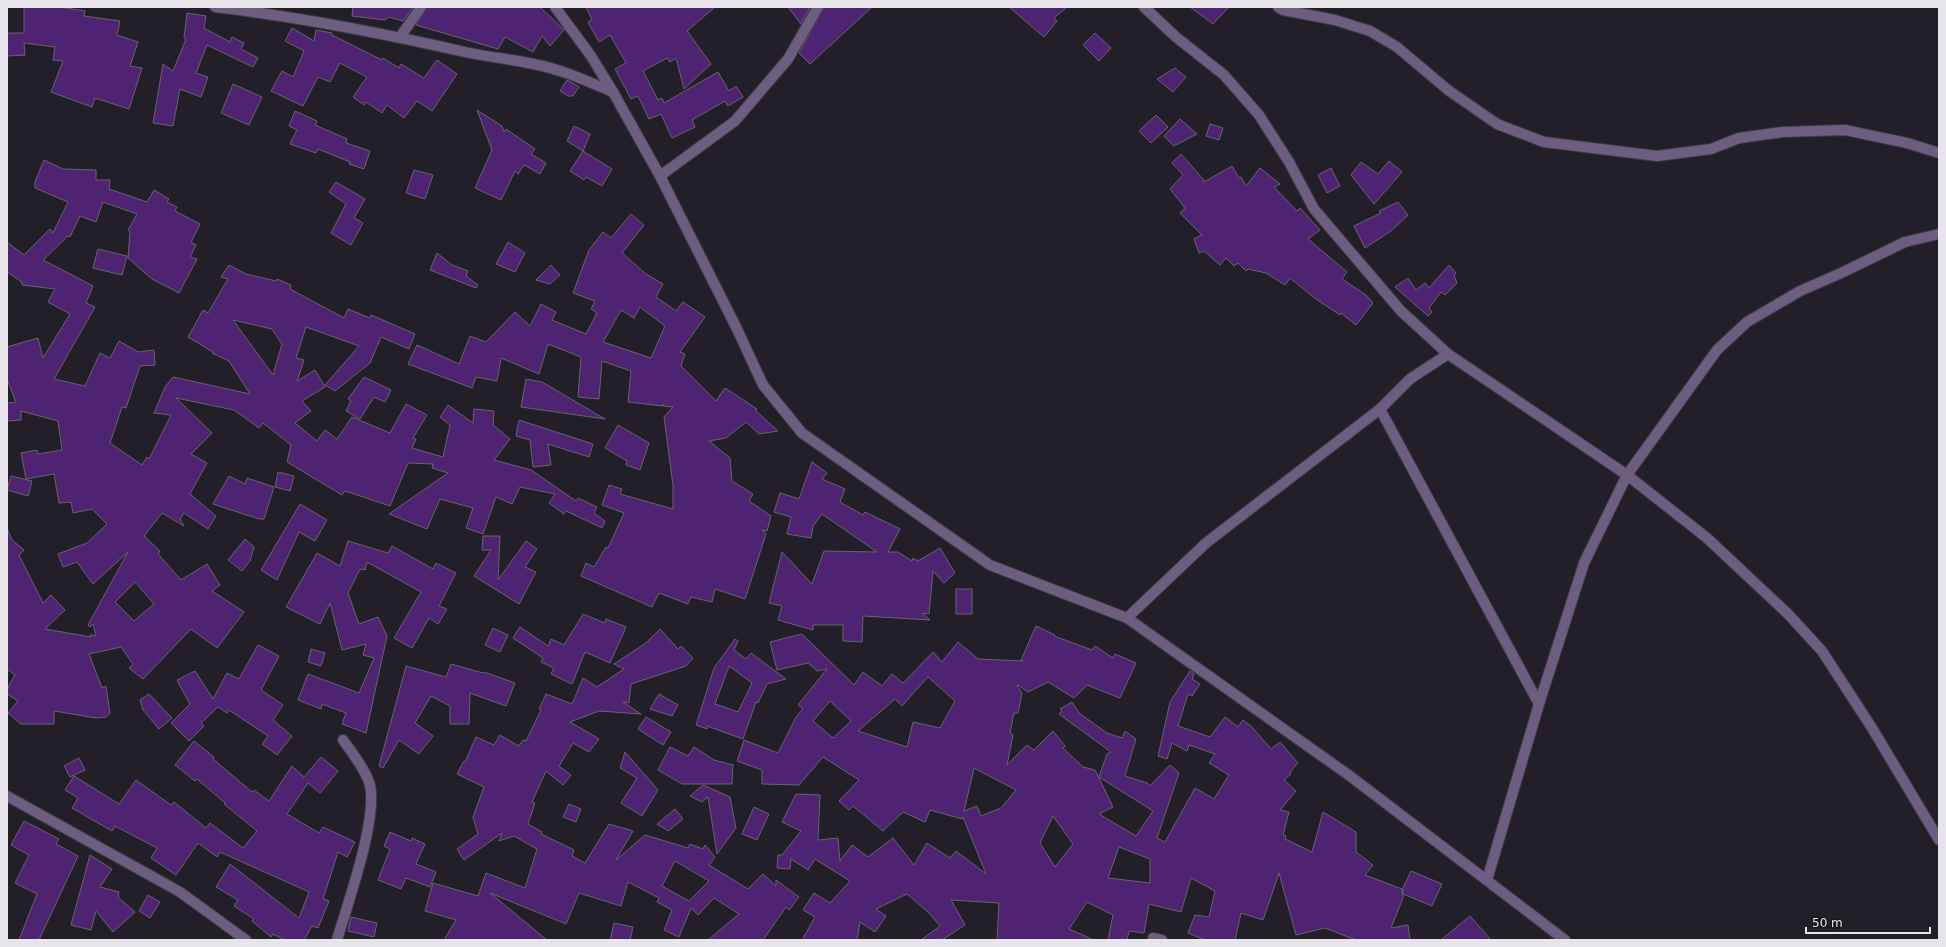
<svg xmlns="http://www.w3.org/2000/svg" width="1946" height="947" font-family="'DejaVu Sans',sans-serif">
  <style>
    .building { fill: #4e2472; stroke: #68636d; fill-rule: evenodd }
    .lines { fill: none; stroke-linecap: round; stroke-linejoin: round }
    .street-casing { stroke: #3e3b43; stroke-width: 12 }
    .street { stroke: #6d5d80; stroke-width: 10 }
  </style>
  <rect width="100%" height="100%" fill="#231f28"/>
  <g class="building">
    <polygon points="24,7 60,7 85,11 84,16 120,21 117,35 138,42 130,66 142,68 129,109 95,98 92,107 51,92 63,61 53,60 55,47 24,43 25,55 7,56 7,33 24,33"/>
    <polygon points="353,7 413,7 403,21 389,17 385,20 352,16"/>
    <polygon points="427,7 540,7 564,30 550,46 542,36 533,52 505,37 498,49 416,25"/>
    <polygon points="586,7 715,7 687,31 711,64 684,89 676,58 670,62 667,58 643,71 658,100 662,98 664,103 718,72 729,91 736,86 743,97 728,106 725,101 692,120 695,127 672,138 661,114 649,119 638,96 631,99 615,69 626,63 610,35 599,42 588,22 592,20"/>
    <polygon points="788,7 810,7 801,24"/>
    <polygon points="824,7 872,7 810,64 799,53"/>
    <polygon points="1009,7 1067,7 1054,18 1057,21 1044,37"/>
    <polygon points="1190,7 1229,7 1213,24"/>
    <polygon points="187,13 206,16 204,28 230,42 232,37 244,43 241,49 258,58 253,67 207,45 196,73 208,77 201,97 180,89 173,126 153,123 163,64 173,71 186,39 184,38"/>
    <polygon points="292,28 314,41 316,30 332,33 332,35 382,60 383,58 399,68 401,64 424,78 437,60 457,74 432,111 417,101 404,118 387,105 382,113 366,102 364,105 353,97 367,77 340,63 330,82 318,77 303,106 271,91 282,71 293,77 304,51 285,41"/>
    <polygon points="1095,33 1111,48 1099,61 1083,45"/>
    <polygon points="1175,68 1186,77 1173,92 1157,79"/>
    <polygon points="567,80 579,87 573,96 568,96 560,91"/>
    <polygon points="233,84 262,97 249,125 221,113"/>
    <polygon points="477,110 502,126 504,132 506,129 535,149 531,154 546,163 540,174 524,165 518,174 515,171 501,200 475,188 492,150"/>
    <polygon points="295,111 317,121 315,125 347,139 346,143 370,151 364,169 349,164 350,162 318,149 316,153 290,144 297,130 289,126"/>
    <polygon points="1156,115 1168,127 1151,143 1139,131"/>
    <polygon points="1180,119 1197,134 1174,146 1164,136"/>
    <polygon points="1210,124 1223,128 1219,140 1206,136"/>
    <polygon points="574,126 590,134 583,151 567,141"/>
    <polygon points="583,151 612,169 602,186 586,177 584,180 570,171"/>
    <polygon points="1181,154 1204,180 1204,182 1232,166 1239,178 1241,177 1246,186 1260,168 1280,184 1274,187 1297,211 1300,208 1320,230 1308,239 1347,272 1342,279 1366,295 1373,303 1356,325 1341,313 1340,315 1316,299 1290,278 1285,285 1266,273 1248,269 1246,271 1238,263 1234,266 1226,258 1220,265 1204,251 1199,253 1194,239 1202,235 1180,213 1185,208 1170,189 1183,175 1172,163"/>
    <path d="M44 160 63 169 96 170V180H110L109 189 147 202 154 190 169 199 167 202 177 207 175 211 200 224 191 242 196 245 190 257 197 259 179 293 152 279 128 258 130 232 128 230 137 214 103 202 96 222 80 216 70 237 68 236 43 260 93 286 86 303 95 307 54 379 85 386 100 353 110 358 119 341 138 352 154 350 155 365 140 366 126 408 122 407 110 443 142 465 147 457 149 459 171 415 154 413 165 387 173 377 250 394 229 361 212 353 213 352 188 337 203 310 208 313 228 279 221 277 229 265 246 274 276 281 277 279 291 285 290 289 344 318 348 309 370 318 371 315 415 334 409 349 381 337 370 363 335 391 325 385 359 346 306 327 296 358 304 360 297 381 315 370 325 387 302 401 311 411 295 423 317 441 325 430 337 439 352 417 390 433 406 404 427 415 413 438 416 439 412 448 443 457 450 425 440 417 448 405 473 423 474 409 494 411 493 425 510 439 494 460 531 470 576 501 578 498 597 507 594 513 605 521 602 528 566 511 564 514 549 503 555 494 520 487 512 504 496 497 483 534 466 528 473 508 440 499 427 529 389 514 448 473 432 468 433 464 408 463 390 506 345 491 342 495 287 462 291 445 263 423 259 428 234 410 176 398 212 433 191 454 207 463 190 494 216 516 208 529 184 513 180 519 184 526 162 513 144 536 160 551 158 554 181 580 207 564 220 585 212 591 244 612 217 648 191 629 143 679 129 668 133 664 121 647 89 654 102 688 106 686 110 713 106 717 96 718 54 711V724H21L8 713 18 701 7 694V689L15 675 7 669V528L12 540 24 550 19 555 43 603 51 595 65 610 45 629 91 637 90 635 96 636 93 624 90 627 88 625 128 552 93 584 77 562 63 567 58 554 87 543 107 524 92 509 73 513 71 502 59 503 54 474 26 479 21 453 37 450 38 454 62 450 58 421 21 411V420L7 421V403L16 402 7 379V347L38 338 43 358 70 314 48 302 55 289 22 285V282L7 272V242L24 255 50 229 53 233 68 202 35 188V182ZM233 320 272 329 282 344 273 375ZM135 582 154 604 134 621 115 602Z"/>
    <polygon points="1389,161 1402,172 1374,204 1351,175 1361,162 1378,174"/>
    <polygon points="1331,168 1340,186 1327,193 1318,175"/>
    <polygon points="414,170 433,175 425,199 406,193"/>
    <polygon points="336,182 365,199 354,218 363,223 351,245 331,233 346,204 329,192"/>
    <polygon points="1398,202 1408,215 1391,231 1365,248 1354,226 1381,213 1379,211"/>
    <path d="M631 214 644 225 622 253 646 274 663 284 656 297 676 311 683 302 705 317 680 352 685 354 681 366 716 401 725 388 757 409 755 410 778 431 759 434 746 422 726 438 709 441 730 458 732 481 753 494 749 501 771 516 767 531 762 530 766 534 745 599 715 589 712 602 691 597 688 604 659 593 652 607 581 576 586 563 594 567 606 547 608 548 624 513 602 505 609 485 622 489 620 494 673 509V485L664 417 673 407 663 406V404L662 406 628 402 631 371 602 361 599 399 578 397 581 357 548 344 539 374 501 358 497 381 476 377 472 388 408 364 417 345 459 364 470 336 486 342 515 312 530 326 541 304 556 312 552 320 586 334 597 313 591 309 595 301 573 293 589 250 603 232 611 238ZM640 307 665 326 651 358 603 342 621 310 634 318Z"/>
    <polygon points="508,242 525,253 515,272 496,264"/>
    <polygon points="98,249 127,256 122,275 93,268"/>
    <polygon points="437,253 452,265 468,271 466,276 478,285 476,288 430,270"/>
    <polygon points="551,265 560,275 550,284 536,280"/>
    <polygon points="1449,265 1456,273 1454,276 1457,283 1445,295 1441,292 1429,308 1432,312 1428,316 1395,287 1408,278 1416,290 1425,283 1429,288"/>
    <polygon points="364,377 391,390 385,402 374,397 360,419 346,411 351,401 348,399"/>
    <polygon points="526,379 542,382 605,419 521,407"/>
    <polygon points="519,420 593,444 589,457 548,444 551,465 533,467 530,440 516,436"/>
    <polygon points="618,425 649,443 640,470 626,465 627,461 605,448"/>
    <polygon points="812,462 827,473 822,479 845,489 840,502 863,515 865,512 900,529 888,552 898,552 912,561 913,558 918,561 940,548 955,573 944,583 933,571 929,614 922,613 930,620 863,616 862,642 843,641 843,625 813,625 813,630 778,620 782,606 769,603 782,552 812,584 824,551 877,552 822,514 813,526 811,538 787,534 791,517 774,512 780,493 799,499"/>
    <polygon points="278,472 294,476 290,491 275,487"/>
    <polygon points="11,476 32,481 28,496 7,490"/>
    <polygon points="229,476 245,484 247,478 274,487 264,519 259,519 213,504"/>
    <polygon points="300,504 327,520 315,541 299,532 277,580 261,570"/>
    <polygon points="483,536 500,536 498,580 526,541 537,549 525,567 536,572 519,604 474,576 491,550 482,550"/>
    <polygon points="245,539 254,547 250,561 242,571 228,560"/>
    <polygon points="348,541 388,553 392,546 433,569 436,563 456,573 439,606 447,609 438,624 429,618 412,648 394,638 421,592 367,562 365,570 360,569 348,593 359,624 378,617 387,636 366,733 342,724 346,713 322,704 321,709 298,700 308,674 359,693 374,658 363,655 366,644 342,650 330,603 320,624 286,607 317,553 340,566"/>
    <rect x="956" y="589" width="16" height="25"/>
    <polygon points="583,614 605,623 606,619 626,627 610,663 585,652 572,684 551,674 554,668 541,662 543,658 513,638 520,627 548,646 551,639 564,645"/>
    <path d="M1036 626 1055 635 1054 636 1092 650 1095 646 1113 658 1115 654 1136 663 1120 698 1087 685 1074 698 1048 682 1028 692 1018 685 1017 686 1022 693 1018 713H1014L1010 733 1013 735 1007 765 1027 745 1034 750 1053 731 1065 746 1063 748 1083 767 1095 770 1113 807 1099 814 1136 836 1153 811 1099 777 1107 754 1111 752 1059 714 1062 711 1060 709 1072 702 1079 713 1107 733 1122 738 1125 731 1136 739 1125 776 1147 783 1150 786 1170 765 1179 773 1157 838 1165 842 1195 788 1214 799 1229 775 1209 763 1215 754 1189 745 1187 751 1172 743 1167 759 1158 756 1170 702 1190 671 1194 674 1192 679 1200 684 1192 696 1188 694 1178 726 1210 737 1225 717 1238 727 1243 720 1251 726 1271 749 1280 742 1298 763 1290 772 1291 774 1284 780 1296 791 1280 810 1289 812 1283 835 1286 836 1285 839 1312 852 1323 812 1356 832V852L1373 865 1365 875 1402 889 1403 898 1391 928 1408 925 1410 940H1356L1325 928 1296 935 1279 873 1263 920 1241 913 1235 940H1205L1188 933 1195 915 1209 917 1215 891 1191 878 1181 912 1149 904 1144 933 1129 931 1127 940H1108L1113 915 1087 902 1069 929 1094 940H997L999 903 951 900 965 925 942 940H921L940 926 929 913 907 894 876 909 886 916 875 932 860 922 857 940H802L815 917 803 910 814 893 830 903 850 881 815 859 808 870 791 859 790 869 777 868 778 855H782L801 831 782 822 796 794 820 795 818 840 838 838 840 861 852 845 868 857 893 838 914 865 927 843 950 858 956 851 986 874 963 817 962 819 930 810 925 822 903 812 883 831 853 806 849 810 839 801 859 780 823 757 799 785 762 784V770L737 761 744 740 778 753 796 717 803 709 798 705 827 669 817 671 808 663 777 670 770 642 802 634 854 685 863 672 882 686 892 674 903 683 933 652 942 662 958 642 978 659 1023 661 1021 660ZM928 677 955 701 940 728 913 722 907 747 858 731 895 699 902 706ZM830 701 851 721 833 738 813 721ZM974 768 1016 790 1001 808 981 816 977 806 964 811ZM1053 816 1073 844 1055 867 1040 843ZM1119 847 1150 859V883L1108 878Z"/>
    <polygon points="493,628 508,635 500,652 485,645"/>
    <path d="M660 629 678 649 681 646 693 658 686 666 631 684 629 703 623 702 641 714 599 711 570 722 599 739 589 752 573 743 559 766 571 775 563 785 546 771 532 802 535 803 528 824 542 832 541 834 574 850 572 856 585 863 609 824 633 831 616 860 645 835 688 848 690 844 703 849 705 845 715 857 709 865 748 889 763 874 776 886V880L799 897 789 910 786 907 763 940H708L739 914 714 898 698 915 691 908 679 937 664 930 672 910 657 902 659 898 628 882 621 906 579 893 566 924 490 893 547 940H444L456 920 425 911 433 883 478 896 486 873 525 888 537 849 514 836 499 841 502 833 464 860 457 849 478 834 473 817 484 787 457 774 464 761 465 762 476 737 494 745 500 735 519 746 523 740 526 741 541 710 539 709 546 694 572 704 583 678 597 687 624 669 614 664 646 643ZM675 861 709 881 689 901 662 886Z"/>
    <path d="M735 639 738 641 734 650 746 659 751 653 786 679 767 684 758 703 756 702 743 739 707 726V729L696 725 714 668ZM729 666 752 683 738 712 715 704Z"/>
    <polygon points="258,645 279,656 261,690 283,705 273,720 292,736 277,755 262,744 268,736 229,710 227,713 218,707 201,723 204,726 189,741 171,723 190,704 177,680 195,671 213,699 227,673 239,679"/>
    <polygon points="311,649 325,653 321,666 308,662"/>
    <polygon points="451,664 483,673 484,672 515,683 506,706 470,693 469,724 450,724 450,706 431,696 415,723 433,736 419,754 399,740 383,768 379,766 406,666 446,677"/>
    <polygon points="149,694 172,718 159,729 143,710 140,700"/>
    <polygon points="659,694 678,705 672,716 650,709"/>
    <polygon points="646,717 671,732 663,745 638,729"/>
    <polygon points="194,741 214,757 213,759 252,792 254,790 269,801 292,766 304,777 321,757 338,771 320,793 308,783 287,814 319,833 323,827 355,842 347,857 338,852 323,899 329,901 318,928 312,926 304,940 285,940 273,934 271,937 252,921 254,919 234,906 238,900 216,887 230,864 299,918 309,892 220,852 217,857 198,843 176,875 151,858 157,848 115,826 112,831 72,808 78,798 65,790 74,776 119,804 136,780 171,805 174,802 206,828 210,823 243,848 257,831 224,804 225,803 197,779 195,781 175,765"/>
    <polygon points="670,747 688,756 694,747 714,760 733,765 732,784 682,784 658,770"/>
    <polygon points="625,752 658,790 642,816 621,803 637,778 620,768"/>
    <polygon points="79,758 85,770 70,777 64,766"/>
    <polygon points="703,785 730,797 736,828 717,854 708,797 702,802 690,796"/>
    <polygon points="569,804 581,809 576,822 563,817"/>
    <polygon points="754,807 769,814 757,840 742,834"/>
    <polygon points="675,809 683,819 668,831 657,824"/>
    <polygon points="24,821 59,839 56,844 78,856 39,940 19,940 37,894 15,883 29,855 11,845"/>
    <polygon points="390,832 411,841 412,838 425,844 416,864 436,872 430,887 406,878 401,889 378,880 390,849 384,846"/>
    <polygon points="90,855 112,869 100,887 119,892 118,897 135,912 113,932 96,911 91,930 71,925"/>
    <polygon points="1411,871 1442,884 1432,906 1403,894 1403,888"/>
    <polygon points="148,895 160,902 150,918 139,911"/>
    <polygon points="1470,916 1491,940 1441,940"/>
    <polygon points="351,917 377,923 374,937 348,931"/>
    <polygon points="614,923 633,927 630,940 610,940"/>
  </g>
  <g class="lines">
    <g class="street-casing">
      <g id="street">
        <path d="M215 7C299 17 382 33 465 52 488 57 511 59 533 64 561 69 587 81 613 92"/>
        <polyline points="555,7 591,56 613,92 660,176 737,329 763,385 802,433 990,565 1127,618 1350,776 1565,940"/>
        <polyline points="1144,7 1176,37 1224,75 1259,115 1289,162 1314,209 1401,311 1448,354 1627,475 1707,538 1788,614 1822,651 1872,728 1939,840"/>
        <polyline points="1278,7 1283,10 1335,20 1370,31 1397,47 1448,90 1497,124 1544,142 1657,156 1711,149 1739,138 1783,132 1845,130 1907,143 1939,153"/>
        <polyline points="400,37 421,7"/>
        <polyline points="660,176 735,121 788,59 818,7"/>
        <polyline points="1380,409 1539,704 1487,880"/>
        <polyline points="1127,618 1206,543 1380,409 1410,379 1448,354"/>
        <polyline points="1539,704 1584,563 1627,475 1717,350 1747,322 1800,291 1839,274 1905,242 1939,234"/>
        <polyline points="7,796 180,892 246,940"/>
        <polyline points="1153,938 1162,940"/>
        <path d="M337 940C347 905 380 814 369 782 364 767 352 753 343 740"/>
      </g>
    </g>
    <use href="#street" class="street"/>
  </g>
  <rect width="1946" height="947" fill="none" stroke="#e7e4ea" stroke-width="16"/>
  <path d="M1806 927v6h124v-6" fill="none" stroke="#e7e4ea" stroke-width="2"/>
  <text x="1812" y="927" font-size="12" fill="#e7e4ea" stroke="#1a161e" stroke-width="3" paint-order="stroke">50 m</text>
</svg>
